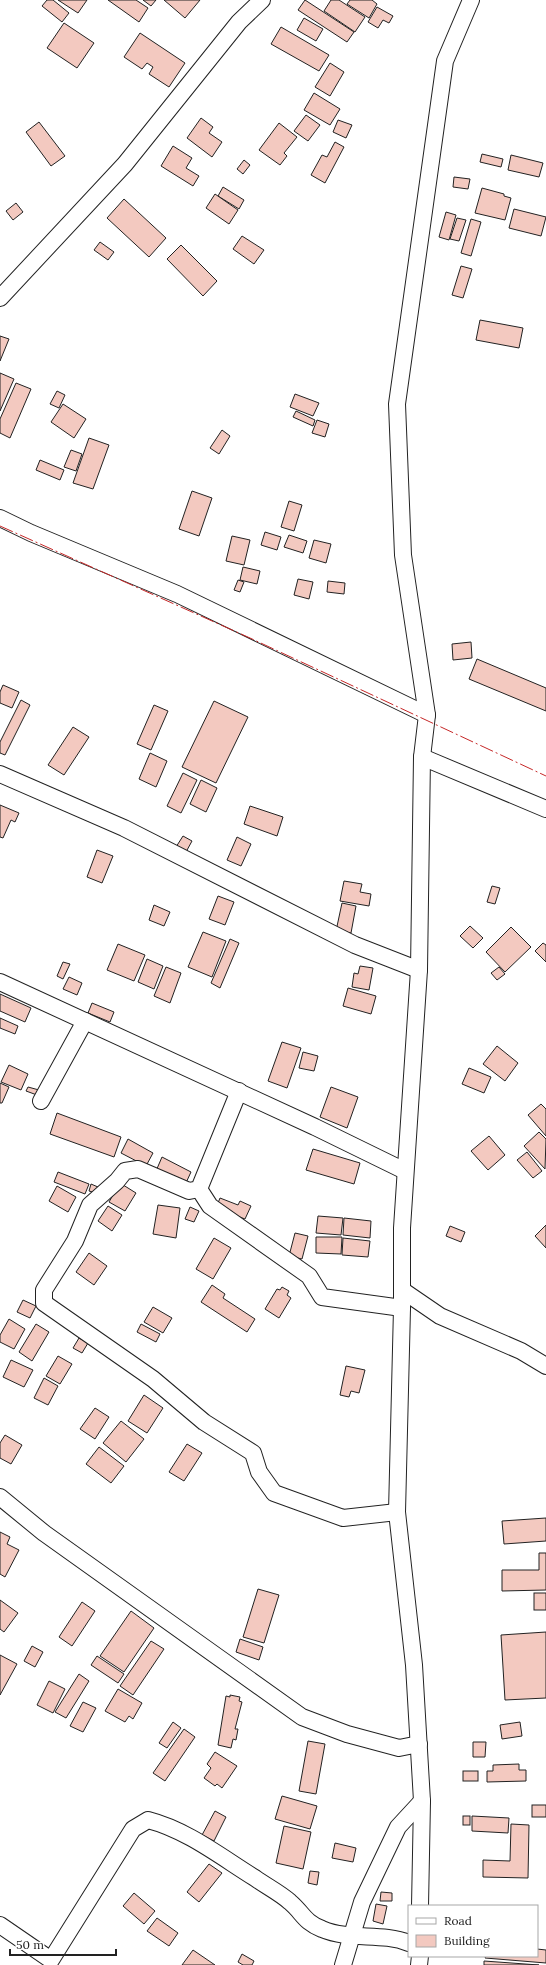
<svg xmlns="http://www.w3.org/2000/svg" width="546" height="1965" font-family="Lora,serif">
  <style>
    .building { fill: #f3c9c0; stroke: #222 }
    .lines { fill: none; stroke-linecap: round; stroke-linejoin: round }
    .minor-casing { stroke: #222; stroke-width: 18 }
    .minor { stroke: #fff; stroke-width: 16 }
    .power { stroke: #c62828; stroke-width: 1; stroke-dasharray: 14 3 2 3; stroke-linecap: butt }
  </style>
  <rect width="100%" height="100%" fill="#fff"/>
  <g class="building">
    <polygon points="47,0 53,0 69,13 62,22 42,6"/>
    <polygon points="58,0 87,0 78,13"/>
    <polygon points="108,0 136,0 148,8 139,22"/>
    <polygon points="143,0 156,0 151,6"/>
    <polygon points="164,0 200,0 185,18"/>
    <polygon points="305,0 354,32 347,42 298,10"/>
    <polygon points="331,0 339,0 365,17 355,32 324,11"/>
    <polygon points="350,0 372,0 377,4 369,18 347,4"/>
    <polygon points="377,7 393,16 389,23 383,20 378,28 368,22"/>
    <polygon points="304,18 323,29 316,41 297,30"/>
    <polygon points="64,23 94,43 77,68 47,48"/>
    <polygon points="281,27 329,55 319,71 271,44"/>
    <polygon points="140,33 185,63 169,87 149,74 153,67 147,63 142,69 124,57"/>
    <polygon points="330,63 344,72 330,96 315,87"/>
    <polygon points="314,93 340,109 330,125 304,110"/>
    <polygon points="306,115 320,125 308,141 294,131"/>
    <polygon points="201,118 213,127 209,133 222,142 212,157 187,138"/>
    <polygon points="338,120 352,125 346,138 333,132"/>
    <polygon points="39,122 65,156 51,166 26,132"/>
    <polygon points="279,123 297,137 284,153 287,156 280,165 259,150"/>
    <polygon points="335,142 344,147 325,183 311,175 322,155 327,157"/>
    <polygon points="173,146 192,158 186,168 199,176 193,186 161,166"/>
    <polygon points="482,154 503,159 501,167 480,162"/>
    <polygon points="511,155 543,163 539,177 508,170"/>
    <polygon points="244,160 250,165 243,174 237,169"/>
    <polygon points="454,177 470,179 468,189 453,187"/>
    <polygon points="223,187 244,200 239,209 218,196"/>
    <polygon points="482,188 504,194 504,196 511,198 505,220 475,213"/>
    <polygon points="215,194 238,210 229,224 206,208"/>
    <polygon points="124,199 166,238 149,257 107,218"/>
    <polygon points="16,203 23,212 13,220 6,211"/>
    <polygon points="514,209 546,217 541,236 509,228"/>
    <polygon points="446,212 456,215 449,240 439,237"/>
    <polygon points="457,218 466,220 459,241 450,239"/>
    <polygon points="471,219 481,222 471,256 461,253"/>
    <polygon points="242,236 264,250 254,264 233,249"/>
    <polygon points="100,242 114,252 108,260 94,250"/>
    <polygon points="181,245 217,281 203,296 167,259"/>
    <polygon points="461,266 472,269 463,298 452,295"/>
    <polygon points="480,320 523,328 519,348 476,340"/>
    <polygon points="0,336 9,339 0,361"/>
    <polygon points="0,373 14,379 0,411"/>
    <polygon points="16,383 31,389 10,438 0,433 0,419"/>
    <polygon points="57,391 65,395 59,408 50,404"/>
    <polygon points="295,394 319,403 313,416 290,407"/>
    <polygon points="63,404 86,419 74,438 51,422"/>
    <polygon points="296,411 315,420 313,426 293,417"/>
    <polygon points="317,420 329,424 325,437 312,433"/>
    <polygon points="222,430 230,436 219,454 210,448"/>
    <polygon points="89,438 109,445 93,489 73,483"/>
    <polygon points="71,450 82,454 76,471 64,467"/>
    <polygon points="40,460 64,470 60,480 36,470"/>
    <polygon points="192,491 212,498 199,536 179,529"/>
    <polygon points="289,501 302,505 294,531 281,527"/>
    <polygon points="265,532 281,537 277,550 261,545"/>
    <polygon points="289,535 307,541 303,553 284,547"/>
    <polygon points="232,536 250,540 244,565 226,561"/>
    <polygon points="314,540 331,544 326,563 309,558"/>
    <polygon points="243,567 260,571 257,584 240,580"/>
    <polygon points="298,579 313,582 309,599 294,595"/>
    <polygon points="238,580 244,582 240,592 234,590"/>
    <polygon points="328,581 345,583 344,594 327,592"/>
    <polygon points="471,642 472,658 453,660 452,644"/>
    <polygon points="477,659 546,688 546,711 469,679"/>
    <polygon points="3,685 19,692 12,708 0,703 0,692"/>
    <polygon points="21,700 30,705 5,755 0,753 0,742"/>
    <polygon points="214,701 248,717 216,783 182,767"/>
    <polygon points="154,705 168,711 151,750 137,744"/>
    <polygon points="73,727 89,737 64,775 48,765"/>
    <polygon points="150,753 167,761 156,787 139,779"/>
    <polygon points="183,773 197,780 181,813 167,806"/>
    <polygon points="201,780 217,788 206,812 190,804"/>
    <polygon points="0,805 19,813 15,822 11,820 3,838 0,837"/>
    <polygon points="250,806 283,817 277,836 244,824"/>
    <polygon points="183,836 192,841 186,852 176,847"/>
    <polygon points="237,837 251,844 241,866 227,860"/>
    <polygon points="97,850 113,856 102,883 87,877"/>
    <polygon points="344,881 362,884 360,892 371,894 369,906 340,901"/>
    <polygon points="492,886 500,888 495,904 487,902"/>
    <polygon points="218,896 234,902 225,925 209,919"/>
    <polygon points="342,903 356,906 351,933 336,931"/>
    <polygon points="154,905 170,912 164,926 149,920"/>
    <polygon points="470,926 483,938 473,948 460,936"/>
    <polygon points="511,927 531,947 505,972 486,952"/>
    <polygon points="203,932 226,941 212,977 188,967"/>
    <polygon points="230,939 239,943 220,988 211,983"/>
    <polygon points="543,943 546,945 546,962 535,951"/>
    <polygon points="118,944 145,955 134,981 107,970"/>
    <polygon points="147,959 163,966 154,989 138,982"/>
    <polygon points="63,962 70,964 63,979 57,976"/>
    <polygon points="360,966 373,968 369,990 352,987 354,973 358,974"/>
    <polygon points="166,967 181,973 170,1003 154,996"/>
    <polygon points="499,967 505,974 497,980 491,973"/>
    <polygon points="69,977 82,983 77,995 63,989"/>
    <polygon points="348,988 376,996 371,1014 343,1006"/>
    <polygon points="0,994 31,1008 25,1022 0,1011"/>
    <polygon points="92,1003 114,1012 110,1022 88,1013"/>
    <polygon points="0,1018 18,1026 15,1034 0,1028"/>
    <polygon points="282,1042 301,1048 287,1088 268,1081"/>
    <polygon points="497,1046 518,1063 505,1081 483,1064"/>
    <polygon points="303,1052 318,1056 314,1071 299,1068"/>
    <polygon points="9,1065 28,1074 21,1090 1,1082"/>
    <polygon points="469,1068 491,1077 484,1093 462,1084"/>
    <polygon points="0,1083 9,1087 2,1103 0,1103"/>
    <polygon points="28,1087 39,1090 37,1095 26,1091"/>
    <polygon points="331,1087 358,1097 347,1128 320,1117"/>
    <polygon points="541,1104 546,1109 546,1136 528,1115"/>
    <polygon points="57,1113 121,1137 114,1157 50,1134"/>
    <polygon points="539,1132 546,1139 545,1169 524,1146"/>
    <polygon points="489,1136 505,1155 488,1170 471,1151"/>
    <polygon points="128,1139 153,1153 146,1166 121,1153"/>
    <polygon points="313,1149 360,1163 354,1184 306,1170"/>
    <polygon points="527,1152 542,1171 533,1178 517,1160"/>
    <polygon points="162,1157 191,1172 185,1185 156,1171"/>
    <polygon points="58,1172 89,1184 85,1194 54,1182"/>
    <polygon points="120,1183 136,1193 125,1211 109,1202"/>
    <polygon points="91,1184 98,1187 96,1193 89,1191"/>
    <polygon points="57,1186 76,1197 68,1212 49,1201"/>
    <polygon points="220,1198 238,1205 240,1201 251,1206 245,1219 216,1208"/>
    <polygon points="158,1205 180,1208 176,1238 153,1234"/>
    <polygon points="108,1206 122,1215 112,1231 98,1221"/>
    <polygon points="190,1207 199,1211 194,1222 185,1219"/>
    <polygon points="318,1216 343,1218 341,1235 316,1233"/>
    <polygon points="344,1218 371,1221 370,1238 343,1235"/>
    <polygon points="546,1225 546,1248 535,1236"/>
    <polygon points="450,1226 465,1232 461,1242 446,1236"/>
    <polygon points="295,1233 308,1236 302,1259 289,1256"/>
    <polygon points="316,1237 342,1237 341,1254 316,1253"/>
    <polygon points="214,1238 231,1248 213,1279 196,1269"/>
    <polygon points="343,1238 370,1241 368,1257 342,1255"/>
    <polygon points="89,1253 107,1266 94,1285 76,1272"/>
    <polygon points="212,1285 225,1294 223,1298 255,1319 247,1332 201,1302"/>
    <polygon points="282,1287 289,1291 287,1295 291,1298 279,1318 265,1309 277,1289 280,1290"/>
    <polygon points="23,1300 36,1306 30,1318 17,1312"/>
    <polygon points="153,1307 172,1318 163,1333 144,1322"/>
    <polygon points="9,1319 25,1329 14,1349 0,1342 0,1335"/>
    <polygon points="36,1324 49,1332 32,1361 19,1352"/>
    <polygon points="141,1324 160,1334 156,1342 137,1332"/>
    <polygon points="79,1338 88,1343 82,1353 73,1348"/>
    <polygon points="58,1356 72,1364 60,1384 46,1376"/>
    <polygon points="11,1360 33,1370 24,1387 3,1377"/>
    <polygon points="346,1366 365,1370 359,1393 351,1391 349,1397 340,1395"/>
    <polygon points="44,1378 58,1386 48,1405 34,1398"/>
    <polygon points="144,1395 163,1408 147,1433 128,1421"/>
    <polygon points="95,1408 109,1417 95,1439 80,1429"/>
    <polygon points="121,1421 144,1439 126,1462 103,1443"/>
    <polygon points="5,1435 22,1445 11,1464 0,1458 0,1443"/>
    <polygon points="187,1444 202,1453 184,1481 169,1472"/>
    <polygon points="99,1447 124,1466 111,1483 86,1464"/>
    <polygon points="546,1518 546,1541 504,1544 502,1521"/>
    <polygon points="0,1532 10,1537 7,1544 19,1550 5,1577 0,1574"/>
    <polygon points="539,1553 546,1553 546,1590 502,1591 502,1570 539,1570"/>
    <polygon points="258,1589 279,1595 264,1643 243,1637"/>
    <rect x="534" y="1593" width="12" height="17"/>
    <polygon points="0,1600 18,1613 4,1632 0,1629"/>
    <polygon points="82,1602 95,1611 72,1646 59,1637"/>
    <polygon points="131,1611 154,1628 124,1672 100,1656"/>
    <polygon points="546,1632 546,1698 505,1700 501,1635"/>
    <polygon points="240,1639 263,1647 259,1660 236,1652"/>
    <polygon points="151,1641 164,1649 133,1695 120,1686"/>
    <polygon points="32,1646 43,1652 35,1667 24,1661"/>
    <polygon points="0,1655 17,1664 0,1695"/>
    <polygon points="97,1656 124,1674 118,1683 91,1665"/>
    <polygon points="79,1674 89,1681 66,1718 55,1712"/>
    <polygon points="49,1681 65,1689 53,1713 37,1705"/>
    <polygon points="118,1689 142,1703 133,1719 129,1716 125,1722 105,1711"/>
    <polygon points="230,1695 240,1697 239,1701 242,1702 235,1729 238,1729 236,1740 233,1739 231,1748 218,1745 226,1696 230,1697"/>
    <polygon points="83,1702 96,1708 83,1732 70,1726"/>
    <polygon points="173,1722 181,1728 167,1748 159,1743"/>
    <polygon points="520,1722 522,1736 502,1739 500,1725"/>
    <polygon points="184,1729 195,1737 165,1781 153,1773"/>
    <polygon points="308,1741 325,1744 316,1794 299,1791"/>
    <polygon points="473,1742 486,1742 485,1757 473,1757"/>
    <polygon points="215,1752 237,1766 222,1788 217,1784 215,1786 204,1778 211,1768 207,1764"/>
    <polygon points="519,1764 519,1770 526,1770 526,1781 487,1782 487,1771 493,1771 493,1765"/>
    <rect x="463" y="1771" width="15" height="10"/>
    <polygon points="282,1796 317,1806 310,1829 275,1819"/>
    <rect x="532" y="1805" width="14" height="12"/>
    <polygon points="215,1811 226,1817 214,1841 202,1835"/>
    <rect x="463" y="1816" width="7" height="9"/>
    <polygon points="472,1816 509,1818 508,1833 472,1831"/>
    <polygon points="511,1824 529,1825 528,1878 483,1877 483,1860 510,1861"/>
    <polygon points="284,1826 311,1832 303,1869 276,1863"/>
    <polygon points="335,1843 356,1848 353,1862 332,1858"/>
    <polygon points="209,1864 222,1873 199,1902 187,1892"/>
    <polygon points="310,1871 319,1872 317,1885 308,1883"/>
    <polygon points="381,1892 392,1893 392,1901 380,1901"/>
    <polygon points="134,1893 155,1911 144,1924 123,1906"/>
    <polygon points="376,1904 387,1906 383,1924 373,1921"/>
    <polygon points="157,1918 178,1933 169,1946 147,1931"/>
    <polygon points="537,1949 546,1950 546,1963 485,1958 486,1956 537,1956"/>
    <polygon points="193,1950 215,1965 182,1965"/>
    <polygon points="242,1954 254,1961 252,1965 243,1965 238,1962"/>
    <polygon points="484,1961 539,1965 484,1965"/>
  </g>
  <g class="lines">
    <g class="minor-casing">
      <g id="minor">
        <polyline points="0,298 125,164 239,22 262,0"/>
        <polyline points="0,518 31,533 177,594 427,715"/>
        <polyline points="422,757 546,809"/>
        <polyline points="0,774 124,828 355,945 419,970"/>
        <polyline points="0,982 315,1127 405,1171"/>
        <polyline points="239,1091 199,1189 189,1191 138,1169 125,1171 117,1181 90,1205 75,1241 44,1290 44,1303 153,1379 204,1422 253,1453 259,1472 274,1493 343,1518 397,1512"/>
        <polyline points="41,1101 85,1021"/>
        <polyline points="199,1189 210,1206 309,1276 322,1297 402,1308"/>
        <polyline points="402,1290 440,1316 521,1351 546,1366"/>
        <polyline points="0,1497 44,1533 302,1717 347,1734 399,1748 419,1744"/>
        <polyline points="420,1906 422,1801 414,1665 397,1512 402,1308 402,1228 419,970 422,757 427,715 403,555 397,404 445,61 471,0"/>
        <path d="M0 1925 51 1960 133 1829 148 1820C187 1830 221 1857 255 1878 266 1886 280 1893 290 1902 303 1913 304 1922 322 1929 350 1941 381 1932 409 1943"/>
        <polyline points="343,1965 362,1902 398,1827 422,1801"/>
        <polyline points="419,1965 420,1956"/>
      </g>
    </g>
    <use href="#minor" class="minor"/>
    <polyline class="power" points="0,526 250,638 546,776"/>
  </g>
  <rect x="408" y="1905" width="130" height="52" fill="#ffffff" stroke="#a7a7a7"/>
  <rect x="416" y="1918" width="20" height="6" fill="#ffffff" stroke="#a7a7a7"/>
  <text x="444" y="1925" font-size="12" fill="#222222">Road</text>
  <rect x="416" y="1935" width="20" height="12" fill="#f3c9c0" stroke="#a7a7a7"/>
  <text x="444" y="1945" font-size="12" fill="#222222">Building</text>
  <path d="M10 1949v6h106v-6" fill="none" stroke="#222222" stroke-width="2"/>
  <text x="16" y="1949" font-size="12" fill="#222222" stroke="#ffffff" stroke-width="3" paint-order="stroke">50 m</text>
</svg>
